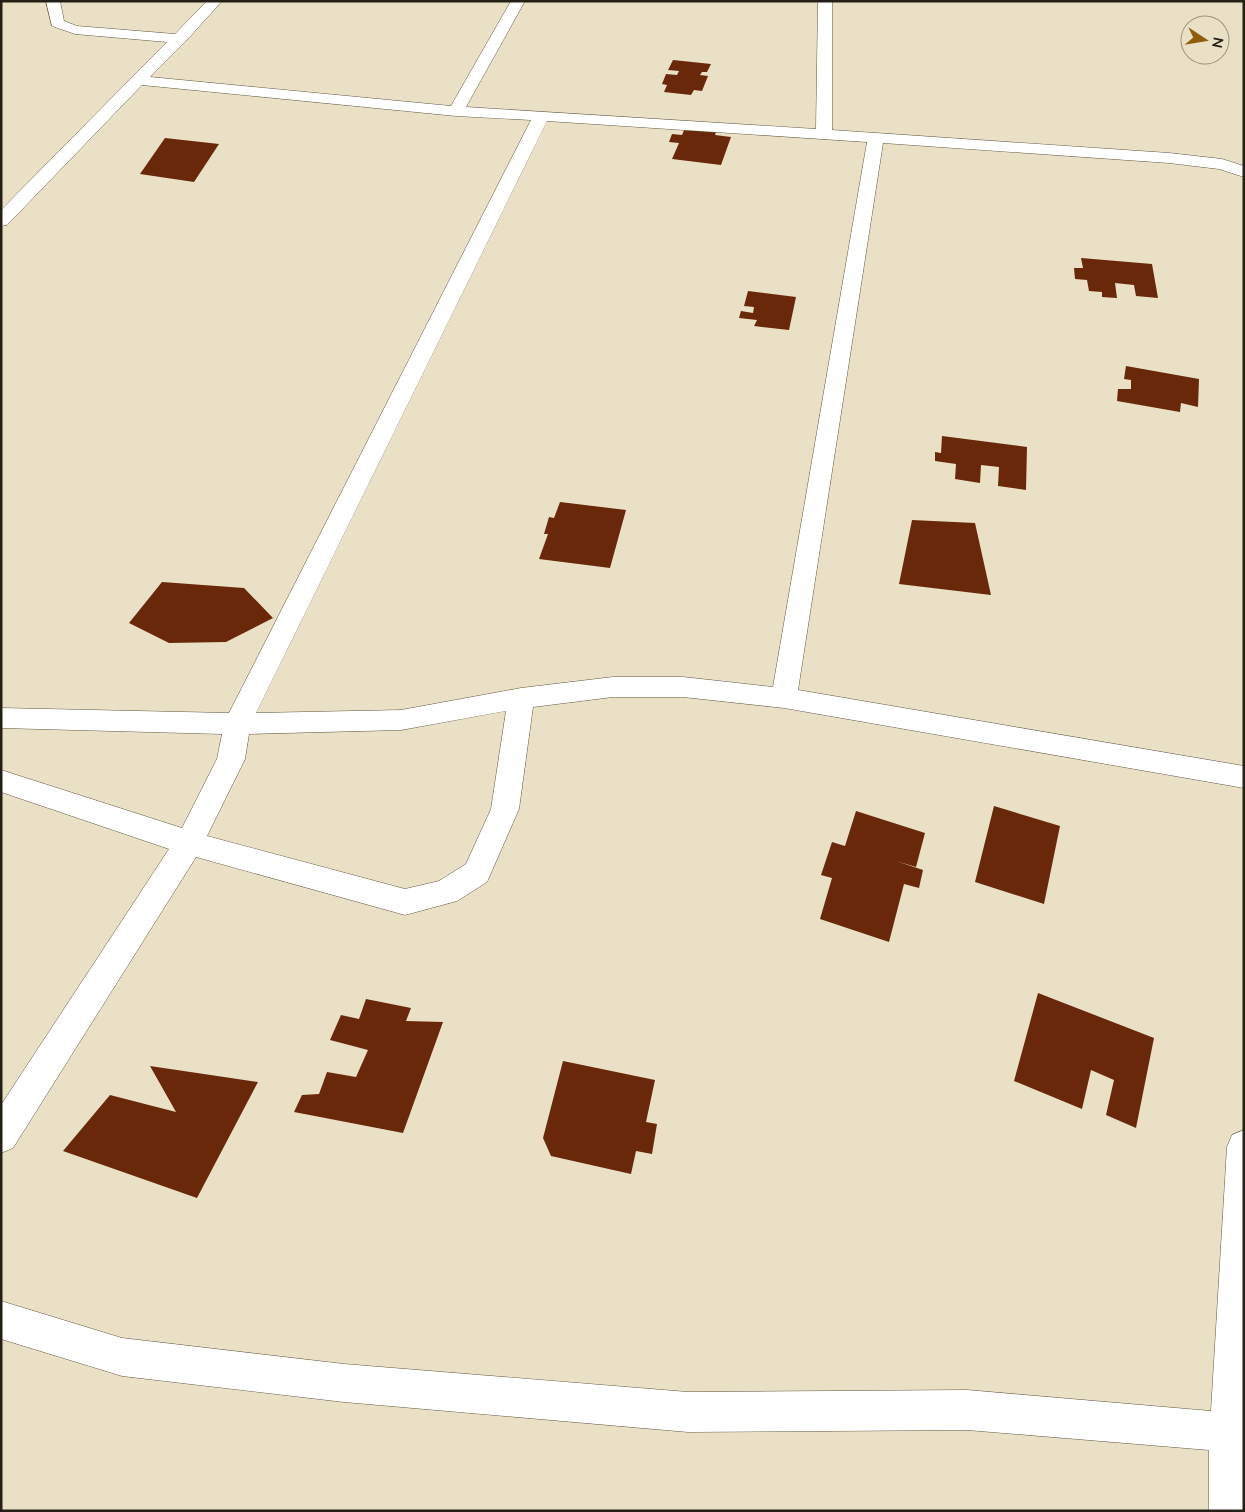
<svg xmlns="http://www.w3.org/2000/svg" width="1245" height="1512" font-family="'Nunito Sans',sans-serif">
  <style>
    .building { fill: #69280a }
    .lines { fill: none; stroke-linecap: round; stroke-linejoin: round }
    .minor-casing { stroke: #615841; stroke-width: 1 }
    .minor { fill: #fff; fill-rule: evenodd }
  </style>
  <rect width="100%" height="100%" fill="#eae0c5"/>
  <g class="building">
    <polygon points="673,60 711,64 707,72 702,72 700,75 708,76 702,91 694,90 691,95 664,92 667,85 662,84 666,74 677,75 679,71 668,70"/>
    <polygon points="685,128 716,132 715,135 731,137 721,165 672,159 679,143 669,142 672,134 682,135"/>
    <polygon points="165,138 219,144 194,182 140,174"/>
    <polygon points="1081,258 1152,264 1158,298 1136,296 1134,285 1115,283 1117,298 1102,297 1102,292 1089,291 1087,280 1075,279 1074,268 1083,268"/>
    <polygon points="748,291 796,297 789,330 754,326 757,320 739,318 741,311 753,313 754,307 744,306"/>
    <polygon points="1126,366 1199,379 1198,407 1181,403 1180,412 1117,401 1118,389 1131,389 1131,380 1124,379"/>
    <polygon points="942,436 1027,447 1026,490 998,486 999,467 981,465 980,483 955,479 956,464 935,461 935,452 941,453"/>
    <polygon points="560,502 626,510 610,568 539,559 548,534 544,534 549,517 554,518"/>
    <polygon points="912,520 975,523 991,595 899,584"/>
    <polygon points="162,582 244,588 273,618 226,642 169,643 129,623"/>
    <polygon points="994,806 1060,826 1044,904 975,882"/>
    <polygon points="856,811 925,833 916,867 896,861 923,870 919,888 904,884 889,942 820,919 832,878 821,875 832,842 845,846"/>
    <polygon points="1038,993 1154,1038 1136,1128 1106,1115 1114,1080 1091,1070 1082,1109 1014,1081"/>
    <polygon points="366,999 411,1008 406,1021 443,1022 403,1133 294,1112 302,1095 319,1094 327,1072 356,1077 368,1050 330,1040 341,1015 359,1019"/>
    <polygon points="563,1061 655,1080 646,1122 657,1124 652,1154 636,1151 631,1174 551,1156 543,1138"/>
    <polygon points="150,1066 258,1082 197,1198 63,1151 110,1095 176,1112"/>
  </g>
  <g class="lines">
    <g class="minor-casing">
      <g id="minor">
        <path d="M46 1H60L64 21 77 26 175 34 207 1H222L185 42 150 77 451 106 511 1H525L466 107 816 129 818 1H832V130L1169 153 1222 159 1244 166V177L1219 169 1169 163 883 143 798 690 1244 766V788L784 708 683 697H613L533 707 519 809 487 882 457 901 405 915 196 857 13 1148 1 1153V1105L169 849 1 792V770L182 828 217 759 222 734 1 728V708L229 713 531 120 456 116 142 85 7 225 1 226V210L167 42 75 34 52 26ZM547 121 867 142 773 687 683 677H613L521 688 401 710 256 713ZM506 711 491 809 466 864 439 881 405 889 207 836 245 759 249 734 401 730Z"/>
        <polygon points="1244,1130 1244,1511 1209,1511 1209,1450 967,1430 688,1432 344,1402 122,1376 1,1339 1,1301 122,1338 344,1364 688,1392 967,1390 1211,1411 1227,1147 1232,1135"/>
      </g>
    </g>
    <use href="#minor" class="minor"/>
  </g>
  <rect width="1245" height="1512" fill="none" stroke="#242016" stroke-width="5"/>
  <g transform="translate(1205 40) rotate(102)"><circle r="24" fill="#eae0c5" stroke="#9b937f"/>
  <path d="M0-4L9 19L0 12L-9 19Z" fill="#8f5d0b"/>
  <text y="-8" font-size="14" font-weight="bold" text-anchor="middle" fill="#242016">N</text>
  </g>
</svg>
